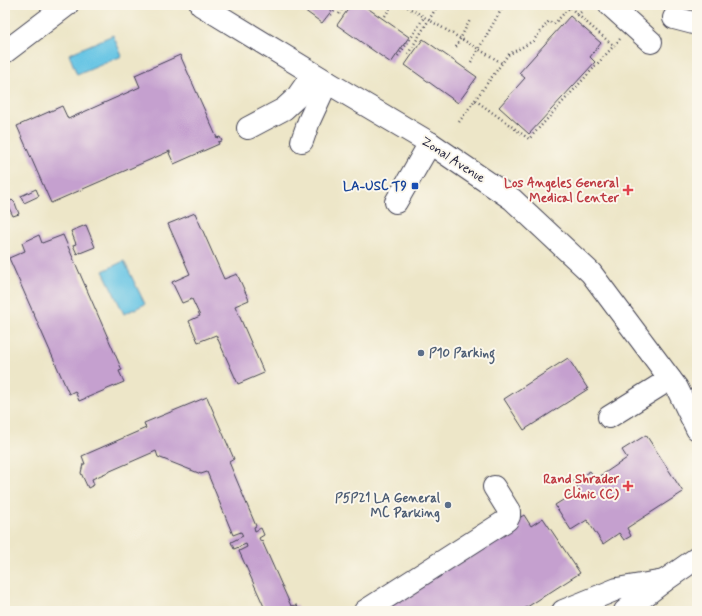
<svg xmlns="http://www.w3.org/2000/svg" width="702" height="616" font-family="Mynerve,sans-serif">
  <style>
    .water { fill: #65c4e4; stroke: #447390 }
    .building { fill: #c5a0cf }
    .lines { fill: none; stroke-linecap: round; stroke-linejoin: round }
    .minor-casing { stroke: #403f50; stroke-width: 24 }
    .major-casing { stroke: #403f50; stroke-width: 24 }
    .path { stroke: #403f50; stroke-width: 2.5; stroke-dasharray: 1 3; stroke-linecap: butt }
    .minor { stroke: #fff; stroke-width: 22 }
    .major { stroke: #fff; stroke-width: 22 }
    .transit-dot { fill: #1a4fb4; stroke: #fbf7ec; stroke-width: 1.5 }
    .health-dot { fill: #e0444e; stroke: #fbf7ec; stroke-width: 1.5 }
    .service-dot { fill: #5c6f8a; stroke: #fbf7ec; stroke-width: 1.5 }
    .labels { text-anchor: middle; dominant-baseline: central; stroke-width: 4; stroke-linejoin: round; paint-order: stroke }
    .street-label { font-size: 13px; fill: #22223b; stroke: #fbf7ec }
    .health-label { font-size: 13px; font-weight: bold; fill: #be3a42; stroke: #fbf7ec; text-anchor: end }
    .transit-label { font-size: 13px; font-weight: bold; fill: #164399; stroke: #fbf7ec; text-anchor: end }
    .service-label { font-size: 13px; font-weight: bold; fill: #4e5e75; stroke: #fbf7ec; text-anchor: start }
  </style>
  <rect width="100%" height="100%" fill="#fbf7ec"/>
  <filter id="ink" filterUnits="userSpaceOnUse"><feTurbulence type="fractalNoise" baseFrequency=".025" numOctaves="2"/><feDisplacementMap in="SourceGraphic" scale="8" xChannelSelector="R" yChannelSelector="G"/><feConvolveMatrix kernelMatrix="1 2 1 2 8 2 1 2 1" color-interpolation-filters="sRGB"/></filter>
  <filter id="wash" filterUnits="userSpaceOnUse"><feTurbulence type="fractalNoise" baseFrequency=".012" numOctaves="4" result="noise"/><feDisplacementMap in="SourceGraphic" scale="16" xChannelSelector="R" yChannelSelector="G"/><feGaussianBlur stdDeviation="0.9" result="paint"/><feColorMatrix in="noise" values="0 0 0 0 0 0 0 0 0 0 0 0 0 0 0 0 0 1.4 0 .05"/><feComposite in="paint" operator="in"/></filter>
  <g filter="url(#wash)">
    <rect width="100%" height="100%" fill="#ede6c8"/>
    <g class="water">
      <polygon points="113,35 122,56 77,75 69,54"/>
      <polygon points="124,261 145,304 124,314 103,271"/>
    </g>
    <g id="blocks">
      <g class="building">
        <polygon points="297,5 336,5 322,23"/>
        <polygon points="351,5 363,5 409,37 391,63 337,25"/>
        <polygon points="570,16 601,43 590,57 595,62 529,134 499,107 525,78 519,73"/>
        <polygon points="423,39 477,77 458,103 405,65"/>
        <polygon points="180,55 217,138 220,137 222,141 218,142 219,144 174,164 169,153 170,153 170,151 51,203 17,126 62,106 68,119 140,87 135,75"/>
        <polygon points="36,189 39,196 24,203 21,196"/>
        <polygon points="12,200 15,203 19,214 13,216 8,206 10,205 9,202"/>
        <polygon points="195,213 224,279 237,274 249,300 235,306 264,373 238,384 216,335 198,342 189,321 200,316 192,299 182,303 172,282 190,274 168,224"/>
        <polygon points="86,225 95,247 80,253 80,252 77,254 73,245 76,244 71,231"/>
        <polygon points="39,235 42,243 63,235 122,370 119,371 124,382 79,401 75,391 69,394 9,258 25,251 22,243"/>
        <polygon points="568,358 588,389 524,430 504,399"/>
        <polygon points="207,397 234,459 229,462 256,526 254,527 255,531 261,528 264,535 259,538 261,542 262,541 291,606 297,605 299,611 266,611 239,551 247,547 246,544 234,549 231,542 243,536 241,532 233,535 207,472 201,474 158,457 156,451 92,479 94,485 88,488 81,473 83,464 85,464 82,456 146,428 144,423"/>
        <polygon points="646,435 683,492 627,528 631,536 624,540 619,533 603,544 587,520 571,530 555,505 579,490 574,481 590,471 596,479 627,458 622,450"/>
        <polygon points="524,515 531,526 543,518 580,573 521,611 375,611"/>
      </g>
    </g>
  </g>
  <g filter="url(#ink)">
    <use href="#blocks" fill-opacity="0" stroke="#403f50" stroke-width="1"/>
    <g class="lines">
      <g class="minor-casing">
        <g id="minor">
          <polyline points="201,5 327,82 430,143 512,199 591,273 677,388 697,429"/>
          <polyline points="610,5 651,42"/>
          <polyline points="674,18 697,24"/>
          <polyline points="5,52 67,5"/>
          <polyline points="248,128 284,109 297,97 313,74"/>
          <polyline points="302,141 309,121 327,82"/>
          <polyline points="396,202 430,143"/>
          <polyline points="609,417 670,379"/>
          <polyline points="365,611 507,520 509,516 509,511 494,487"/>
        </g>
      </g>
      <g class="major-casing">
        <g id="major">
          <polyline points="563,611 617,589 664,581"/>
          <polyline points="625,611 664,581 697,558"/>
        </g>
      </g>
      <g class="path">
        <polyline points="404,5 502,63"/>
        <polyline points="581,12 578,15 614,46"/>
        <polyline points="339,14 345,5"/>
        <polyline points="331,15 339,5"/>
        <polyline points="385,16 392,5"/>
        <polyline points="456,47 470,20"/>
        <polyline points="408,54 438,5"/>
        <polyline points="398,56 413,35 424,17"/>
        <polyline points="471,62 504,5"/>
        <polyline points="475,100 508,55 533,41 549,21 554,24 570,7 578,15"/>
        <polyline points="459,122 475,100 529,139 620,39"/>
      </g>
      <use href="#minor" class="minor"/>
      <use href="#major" class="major"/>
    </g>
  </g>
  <rect class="transit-dot" x="411" y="182" width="8" height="8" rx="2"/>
  <g class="health-dot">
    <path d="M626 184h4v4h4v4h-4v4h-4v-4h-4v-4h4z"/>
    <path d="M626 480h4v4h4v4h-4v4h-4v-4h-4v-4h4z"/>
  </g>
  <g class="service-dot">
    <circle cx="421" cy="353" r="4"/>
    <circle cx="448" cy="505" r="4"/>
  </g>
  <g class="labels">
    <g class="street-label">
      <text transform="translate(453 160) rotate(33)">Zonal Avenue</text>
    </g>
    <g class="health-label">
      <text x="619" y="183">Los Angeles General<tspan x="619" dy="15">Medical Center</tspan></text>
      <text x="619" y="479">Rand Shrader<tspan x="619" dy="15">Clinic (C)</tspan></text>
    </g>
    <g class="transit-label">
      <text x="407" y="186">LA-USC T9</text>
    </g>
    <g class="service-label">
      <text x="429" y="353">P10 Parking</text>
      <text x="440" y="498" text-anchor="end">P5P21 LA General<tspan x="440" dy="15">MC Parking</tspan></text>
    </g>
  </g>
  <rect width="702" height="616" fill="none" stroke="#fbf7ec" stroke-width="20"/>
</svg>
